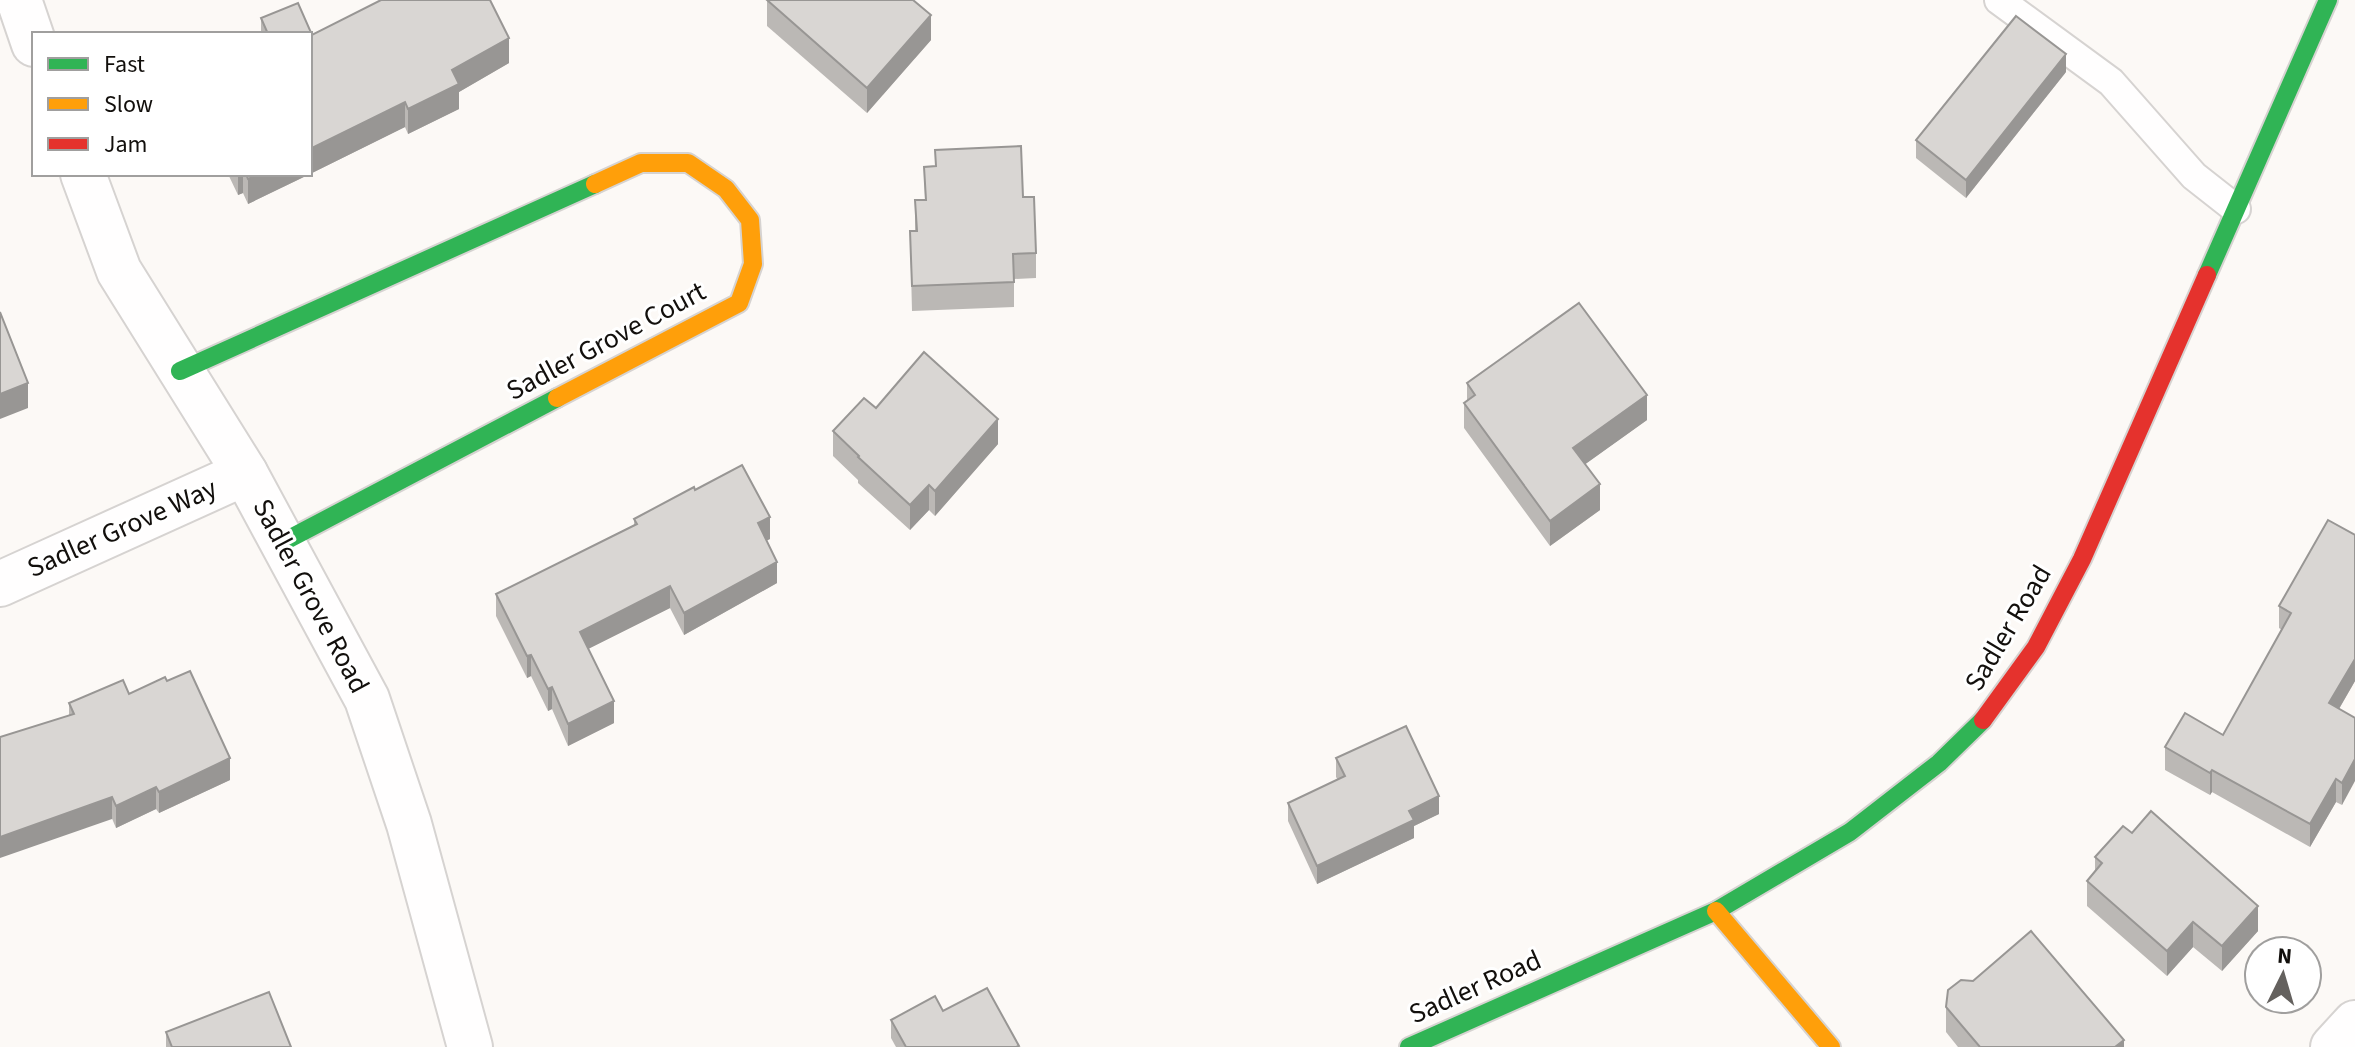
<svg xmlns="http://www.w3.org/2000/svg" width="2355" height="1047" font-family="'Source Sans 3',sans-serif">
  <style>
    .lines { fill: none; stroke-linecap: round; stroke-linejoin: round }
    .lane-casing { stroke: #d6d3d1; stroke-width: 32 }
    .street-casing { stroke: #d6d3d1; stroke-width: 48 }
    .fast-casing { stroke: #d6d3d1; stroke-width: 22 }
    .slow-casing { stroke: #d6d3d1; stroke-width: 22 }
    .jam-casing { stroke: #d6d3d1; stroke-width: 22 }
    .lane { stroke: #fffefe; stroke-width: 28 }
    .street { stroke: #fffefe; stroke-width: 44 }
    .fast { stroke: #30b455; stroke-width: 18 }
    .slow { stroke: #ff9f0a; stroke-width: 18 }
    .jam { stroke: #e5322d; stroke-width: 18 }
    .wall { fill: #bbb8b5 }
    .shaded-wall { fill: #989694 }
    .building { fill: #d9d6d3; stroke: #989694; stroke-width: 2 }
    .labels { text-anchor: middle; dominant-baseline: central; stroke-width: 6; stroke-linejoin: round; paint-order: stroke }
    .street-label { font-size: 28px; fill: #120f0c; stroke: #fff }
  </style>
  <rect width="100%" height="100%" fill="#fcf9f6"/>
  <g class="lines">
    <g class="lane-casing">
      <polyline id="lane" points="1999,0 2111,82 2194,176 2236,209"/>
    </g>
    <g class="street-casing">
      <g id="street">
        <polyline points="19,0 34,44"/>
        <polyline points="83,174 119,271 245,473 367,699 409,824 470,1047"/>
        <polyline points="0,584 245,473"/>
        <polyline points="2333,1047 2355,1023"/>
      </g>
    </g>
    <g class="fast-casing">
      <g id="fast">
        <polyline points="2207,275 2328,0"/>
        <polyline points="180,371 595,184"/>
        <polyline points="283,542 557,398"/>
        <polyline points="1409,1047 1716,911 1850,832 1939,763 1983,720"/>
      </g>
    </g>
    <g class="slow-casing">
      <g id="slow">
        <polyline points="557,398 739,303 753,264 750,220 726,189 688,163 641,163 595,184"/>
        <polyline points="1716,911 1831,1047"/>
      </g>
    </g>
    <g class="jam-casing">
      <polyline id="jam" points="1983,720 2036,647 2082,559 2207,275"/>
    </g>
    <use href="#lane" class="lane"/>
    <use href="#street" class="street"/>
    <use href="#fast" class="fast"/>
    <use href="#slow" class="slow"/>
    <use href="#jam" class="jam"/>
  </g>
  <g class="wall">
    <polygon points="381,0 490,0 509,38 509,63 459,92 459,109 408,134 405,127 310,174 310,34 261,34 261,18 298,3 312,35"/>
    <polygon points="767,1 931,40 867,113 767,26"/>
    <polygon points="2066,72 1966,198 1916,158 1916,140"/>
    <polygon points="924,167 1023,197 1036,253 1036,278 1014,279 1014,307 912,311 910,231 915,231 915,200 925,200"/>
    <polygon points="228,174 310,174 248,204 243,193 238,195"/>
    <polygon points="1467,383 1647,420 1585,464 1600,510 1550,546 1464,428 1464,403 1467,401"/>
    <polygon points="876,408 998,444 935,516 929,510 910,530 858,483 858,480 833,456 833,431"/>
    <polygon points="695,490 770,539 766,540 777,583 684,635 670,608 588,649 614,723 568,746 552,709 548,711 531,676 527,678 496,616 496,594 634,525 634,519"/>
    <polygon points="2328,520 2355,681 2339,709 2355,718 2342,805 2336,802 2310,847 2212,792 2210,795 2165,770 2165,747 2223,735 2282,630 2279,628 2279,606"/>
    <polygon points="129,694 230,780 159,813 156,809 116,828 69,716 69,703"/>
    <polygon points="1336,758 1439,814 1414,826 1414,838 1317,884 1288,821 1288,803 1338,780 1336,777"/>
    <polygon points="2095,857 2258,931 2222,971 2193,947 2167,976 2087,906 2087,881 2095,871"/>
    <polygon points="1946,1007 2124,1047 1958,1047 1946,1032"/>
    <polygon points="943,1011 1019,1047 896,1047 891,1038 891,1020"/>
    <polygon points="166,1032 291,1047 166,1047"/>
  </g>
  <g class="shaded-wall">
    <polygon points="931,15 931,40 867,113 867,88"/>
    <polygon points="509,38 509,63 459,92 459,109 408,134 408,109 452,70"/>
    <polygon points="2066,54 2066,72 1966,198 1966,180"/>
    <polygon points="405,102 405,127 310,174 310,149"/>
    <polygon points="238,174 243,174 243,193 238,195"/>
    <polygon points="259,174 310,174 248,204 248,179"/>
    <polygon points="28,383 28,408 0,419 0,394"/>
    <polygon points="1647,395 1647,420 1573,473 1573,448"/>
    <polygon points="998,419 998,444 935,516 935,491"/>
    <polygon points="1600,484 1600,510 1550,546 1550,521"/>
    <polygon points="929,485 929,510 910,530 910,505"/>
    <polygon points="770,517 770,539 758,545 758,523"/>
    <polygon points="777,562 777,583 684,635 684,613"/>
    <polygon points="670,586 670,608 580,653 580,632"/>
    <polygon points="531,655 531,676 527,678 527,656"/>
    <polygon points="2355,659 2355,681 2329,726 2329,703"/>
    <polygon points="552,687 552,709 548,711 548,689"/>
    <polygon points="614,701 614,723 568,746 568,724"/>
    <polygon points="230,758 230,780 159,813 159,792"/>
    <polygon points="2355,759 2355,781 2342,805 2342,783"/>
    <polygon points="2212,770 2212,792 2210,795 2210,773"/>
    <polygon points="2336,779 2336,802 2310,847 2310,824"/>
    <polygon points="156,787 156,809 116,828 116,806"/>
    <polygon points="1439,796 1439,814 1414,826 1414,838 1317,884 1317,866 1409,811"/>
    <polygon points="112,797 112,819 0,858 0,837"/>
    <polygon points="2258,906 2258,931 2222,971 2222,946"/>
    <polygon points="2193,922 2193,947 2167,976 2167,951"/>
    <polygon points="2124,1040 2124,1047 2115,1047"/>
  </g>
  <g class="building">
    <polygon points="381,0 490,0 509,38 452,70 459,84 408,109 405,102 310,149 310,34 268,34 261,18 298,3 312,35"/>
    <polygon points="767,0 913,0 931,15 867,88"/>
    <polygon points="2016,16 2066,54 1966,180 1916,140"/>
    <polygon points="1021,146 1023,197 1034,197 1036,253 1013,254 1014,282 912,286 910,231 917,231 915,200 926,200 924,167 936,166 935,150"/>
    <polygon points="246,174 259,174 248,179"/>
    <polygon points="1579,303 1647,395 1573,448 1600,484 1550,521 1464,403 1475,395 1467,383"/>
    <polygon points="0,312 28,383 0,394"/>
    <polygon points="924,352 998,419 935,491 929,485 910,505 858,457 859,456 833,431 864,398 876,408"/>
    <polygon points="742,465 770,517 758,523 777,562 684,613 670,586 580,632 614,701 568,724 552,687 548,689 531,655 527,656 496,594 637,524 634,519 694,487 695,490"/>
    <polygon points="2328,520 2355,535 2355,659 2329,703 2355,718 2355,759 2342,783 2336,779 2310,824 2212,770 2210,773 2165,747 2185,713 2223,735 2291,613 2279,606"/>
    <polygon points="190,671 230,758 159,792 156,787 116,806 112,797 0,837 0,737 74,714 69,703 123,680 129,694 165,677 167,681"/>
    <polygon points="1406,726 1439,796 1409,811 1414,820 1317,866 1288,803 1345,776 1336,758"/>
    <polygon points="2151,811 2258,906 2222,946 2193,922 2167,951 2087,881 2102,863 2095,857 2123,826 2132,833"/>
    <polygon points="2031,931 2124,1040 2115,1047 1980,1047 1946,1007 1948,990 1961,980 1973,981"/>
    <polygon points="987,988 1019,1046 1016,1047 906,1047 891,1020 935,996 943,1011"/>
    <polygon points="269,992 291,1047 172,1047 166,1032"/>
  </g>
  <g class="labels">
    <g class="street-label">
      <text transform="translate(606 341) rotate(-28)">Sadler Grove Court</text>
      <text transform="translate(122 528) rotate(-24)">Sadler Grove Way</text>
      <text transform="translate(311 596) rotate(62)">Sadler Grove Road</text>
      <text transform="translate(2008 628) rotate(-59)">Sadler Road</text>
      <text transform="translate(1475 987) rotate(-24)">Sadler Road</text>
    </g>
  </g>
  <rect x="32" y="32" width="280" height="144" fill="#ffffff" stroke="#a09f9e" stroke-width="2"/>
  <rect x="48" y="58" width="40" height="12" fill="#30b455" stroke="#a09f9e" stroke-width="2"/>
  <text x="104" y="72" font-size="24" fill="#120f0c">Fast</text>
  <rect x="48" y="98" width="40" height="12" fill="#ff9f0a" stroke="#a09f9e" stroke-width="2"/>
  <text x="104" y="112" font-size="24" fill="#120f0c">Slow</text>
  <rect x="48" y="138" width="40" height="12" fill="#e5322d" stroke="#a09f9e" stroke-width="2"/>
  <text x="104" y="152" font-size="24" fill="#120f0c">Jam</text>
  <g transform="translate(2283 975) rotate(5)"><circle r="38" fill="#ffffff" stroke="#a09f9e" stroke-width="2"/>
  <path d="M0-6L14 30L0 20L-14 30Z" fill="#64615e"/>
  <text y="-12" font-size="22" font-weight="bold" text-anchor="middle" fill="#120f0c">N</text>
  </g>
</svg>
